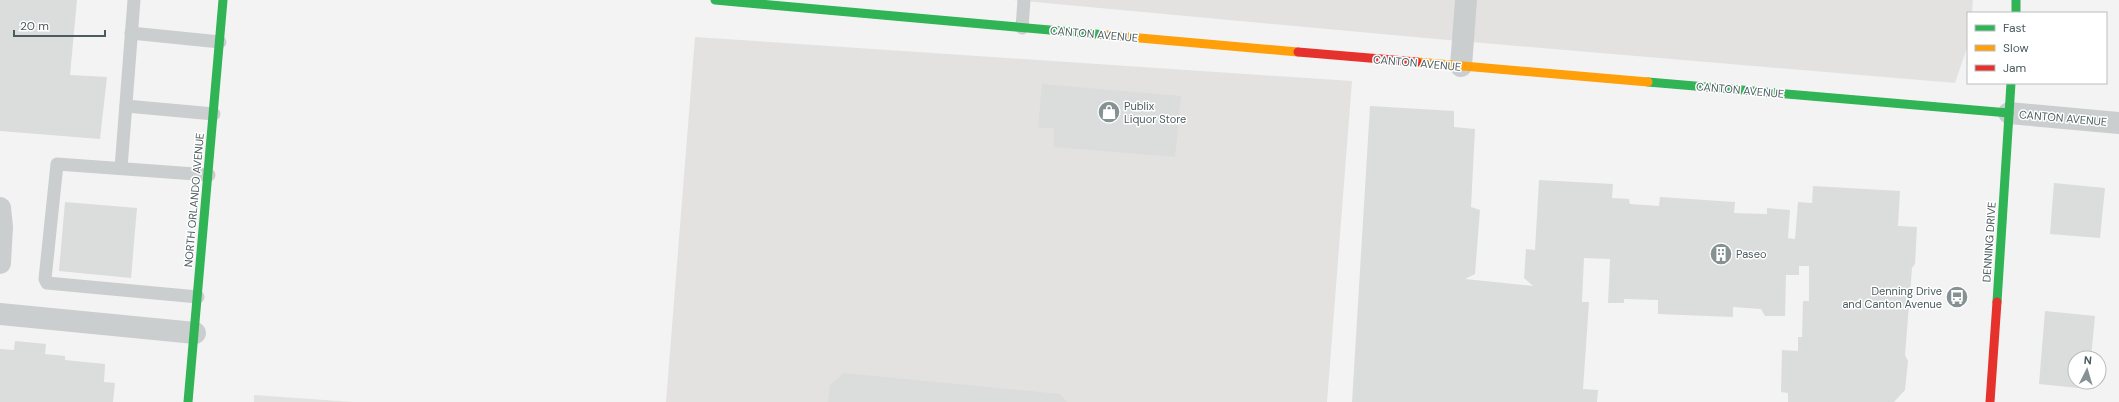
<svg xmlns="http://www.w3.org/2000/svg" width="2119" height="402" font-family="'DM Sans',sans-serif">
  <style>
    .commercial { fill: #e4e2e1 }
    .building { fill: #dbdcdc }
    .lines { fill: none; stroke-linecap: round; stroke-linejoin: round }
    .lane { stroke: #cbcecf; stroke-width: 13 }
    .street { stroke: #cbcecf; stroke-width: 22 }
    .fast { stroke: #30b455; stroke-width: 9 }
    .slow { stroke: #ff9f0a; stroke-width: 9 }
    .jam { stroke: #e5322d; stroke-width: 9 }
    .labels { text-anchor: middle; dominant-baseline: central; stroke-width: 3; stroke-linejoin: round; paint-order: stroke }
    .street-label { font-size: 11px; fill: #4b5c5f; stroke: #fff }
    .poi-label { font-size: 11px; fill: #4b5c5f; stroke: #fff; text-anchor: start }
  </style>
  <rect width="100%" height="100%" fill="#f4f3f3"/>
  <g class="commercial">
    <polygon points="1012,0 1973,0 1972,13 1968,13 1968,45 1955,83 1436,39"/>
    <polygon points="695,37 1352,81 1327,402 666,402"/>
    <polygon points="254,395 353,402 254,402"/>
  </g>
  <g class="building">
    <polygon points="0,0 77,0 70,75 107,77 100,139 0,131"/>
    <polygon points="1042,84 1181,96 1175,157 1054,147 1054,128 1038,128"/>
    <polygon points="1370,106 1454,111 1454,127 1475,129 1471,207 1480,210 1475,274 1465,279 1533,286 1524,278 1526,249 1535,250 1539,180 1613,184 1612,198 1629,199 1630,204 1659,206 1660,197 1735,202 1734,213 1767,214 1767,208 1790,210 1788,238 1795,239 1798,202 1812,203 1813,186 1900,191 1898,226 1917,227 1915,264 1912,268 1905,355 1908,361 1905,390 1894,402 1788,402 1788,393 1781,392 1782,350 1798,351 1798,337 1802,337 1803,301 1809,301 1809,266 1799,266 1799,275 1786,275 1785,316 1765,316 1761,309 1733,307 1733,317 1658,314 1658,300 1624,299 1624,303 1608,303 1610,259 1584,258 1582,302 1589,302 1583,389 1598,390 1597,402 1352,402"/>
    <polygon points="2054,183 2105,188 2100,238 2050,234"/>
    <polygon points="65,202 137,208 131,278 59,271"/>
    <polygon points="2045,311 2095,316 2091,358 2075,358 2075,382 2089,382 2088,389 2039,384"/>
    <polygon points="15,341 46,344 45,354 65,356 65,360 105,364 104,382 115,383 113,402 0,402 0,349 14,350"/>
    <polygon points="844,373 1060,394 1067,402 828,402 830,385"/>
  </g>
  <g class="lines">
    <g class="lane">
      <polyline points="1022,28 1024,0"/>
      <polyline points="131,33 220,42"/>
      <polyline points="126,106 214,114"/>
      <polyline points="121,168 134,0"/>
      <polyline points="198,297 47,283 45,279 57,164 209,175"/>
    </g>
    <g class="street">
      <polyline points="1461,66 1466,0"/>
      <polyline points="2009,113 2119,123"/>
      <polyline points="0,208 2,227 0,263"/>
      <polyline points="0,314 195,333"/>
    </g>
    <g class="fast">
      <polyline points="715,0 1106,35"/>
      <polyline points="2016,0 2016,13"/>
      <polyline points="1648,82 2009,113"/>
      <polyline points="1997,302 2011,83"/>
      <polyline points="188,402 223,0"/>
    </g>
    <g class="slow">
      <polyline points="1106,35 1298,52"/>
      <polyline points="1417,62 1648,82"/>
    </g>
    <g class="jam">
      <polyline points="1298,52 1417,62"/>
      <polyline points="1990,402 1997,302"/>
    </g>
  </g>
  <defs>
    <g id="shop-disc" transform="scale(1.15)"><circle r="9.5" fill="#869193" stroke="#fff"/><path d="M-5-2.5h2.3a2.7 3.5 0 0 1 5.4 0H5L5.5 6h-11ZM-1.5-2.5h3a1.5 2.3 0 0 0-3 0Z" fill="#fff"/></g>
    <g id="building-disc" transform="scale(1.15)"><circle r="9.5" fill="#869193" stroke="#fff"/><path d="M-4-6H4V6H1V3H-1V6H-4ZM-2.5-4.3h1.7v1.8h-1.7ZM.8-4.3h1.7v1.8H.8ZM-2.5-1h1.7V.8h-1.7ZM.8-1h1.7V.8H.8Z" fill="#fff"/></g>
    <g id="bus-disc" transform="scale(1.15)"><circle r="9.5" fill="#869193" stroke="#fff"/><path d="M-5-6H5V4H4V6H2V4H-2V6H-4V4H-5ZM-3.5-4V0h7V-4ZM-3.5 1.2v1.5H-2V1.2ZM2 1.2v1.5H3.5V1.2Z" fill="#fff"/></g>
  </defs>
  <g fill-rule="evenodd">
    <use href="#shop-disc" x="1109" y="112"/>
    <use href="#building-disc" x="1721" y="254"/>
    <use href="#bus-disc" x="1957" y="297"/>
  </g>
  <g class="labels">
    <g class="street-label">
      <text transform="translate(1094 34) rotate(5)">CANTON AVENUE</text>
      <text transform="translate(1417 63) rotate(5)">CANTON AVENUE</text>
      <text transform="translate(1740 90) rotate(5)">CANTON AVENUE</text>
      <text transform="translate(2063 118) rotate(5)">CANTON AVENUE</text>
      <text transform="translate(194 200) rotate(-85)">NORTH ORLANDO AVENUE</text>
      <text transform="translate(1989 242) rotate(-86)">DENNING DRIVE</text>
    </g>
    <g class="poi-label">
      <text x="1124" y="106">Publix<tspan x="1124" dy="13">Liquor Store</tspan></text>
      <text x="1736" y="254">Paseo</text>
      <text x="1942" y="291" text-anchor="end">Denning Drive<tspan x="1942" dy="13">and Canton Avenue</tspan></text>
    </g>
  </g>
  <rect x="1967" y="12" width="140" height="72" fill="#ffffff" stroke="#b7bebf"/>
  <rect x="1975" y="25" width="20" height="6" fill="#30b455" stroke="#b7bebf"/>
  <text x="2003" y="32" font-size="12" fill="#4b5c5f">Fast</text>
  <rect x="1975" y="45" width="20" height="6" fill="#ff9f0a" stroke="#b7bebf"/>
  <text x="2003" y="52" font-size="12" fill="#4b5c5f">Slow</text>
  <rect x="1975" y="65" width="20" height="6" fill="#e5322d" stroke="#b7bebf"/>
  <text x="2003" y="72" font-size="12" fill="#4b5c5f">Jam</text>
  <g transform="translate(2087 370) rotate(5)"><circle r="19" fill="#ffffff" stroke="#b7bebf"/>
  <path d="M0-3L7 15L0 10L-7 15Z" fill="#869193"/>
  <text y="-6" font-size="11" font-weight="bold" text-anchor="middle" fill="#4b5c5f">N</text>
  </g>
  <path d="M14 30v6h91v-6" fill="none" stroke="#4b5c5f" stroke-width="2"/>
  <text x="20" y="30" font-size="12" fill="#4b5c5f" stroke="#ffffff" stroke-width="3" paint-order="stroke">20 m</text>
</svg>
